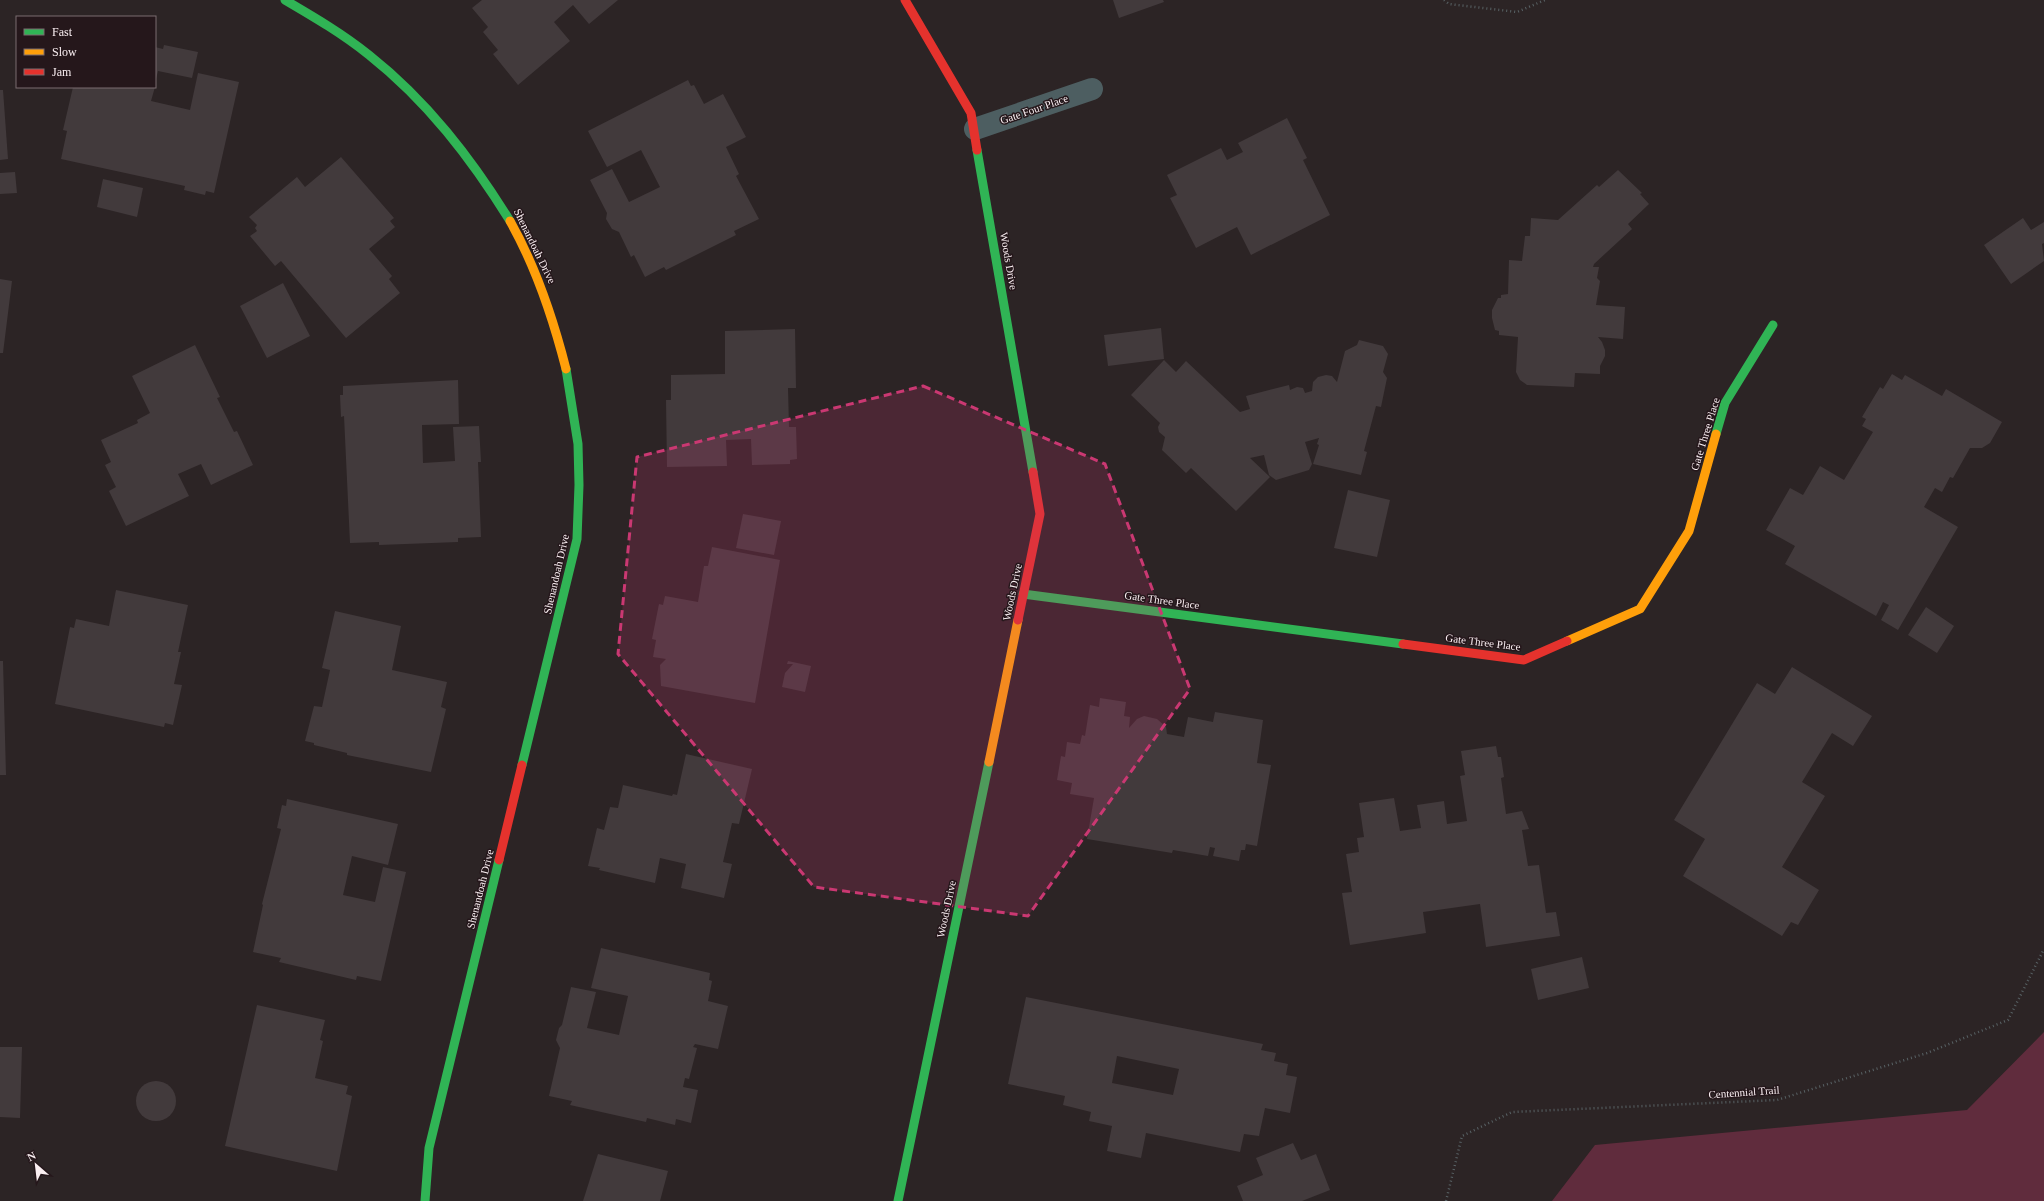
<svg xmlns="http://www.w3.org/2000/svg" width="2044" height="1201" font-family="'Times New Roman',serif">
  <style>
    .green { fill: #602c3d }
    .building { fill: #423a3c; fill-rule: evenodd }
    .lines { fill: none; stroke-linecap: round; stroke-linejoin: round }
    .path { stroke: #586265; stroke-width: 2.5; stroke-dasharray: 1 3; stroke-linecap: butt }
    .street { stroke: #4d5e61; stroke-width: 22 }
    .fast { stroke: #30b455; stroke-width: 9 }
    .slow { stroke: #ff9f0a; stroke-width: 9 }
    .jam { stroke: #e5322d; stroke-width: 9 }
    .marked { fill: #ca3872; fill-opacity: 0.2; stroke: #ca3872; stroke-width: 3; stroke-dasharray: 8 5; stroke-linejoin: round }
    .labels { text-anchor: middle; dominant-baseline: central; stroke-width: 3; stroke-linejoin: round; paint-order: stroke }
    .street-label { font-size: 11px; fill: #faeff2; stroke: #25171b }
  </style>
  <rect width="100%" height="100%" fill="#2c2425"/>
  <polygon class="green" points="2044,1032 2044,1201 1552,1201 1595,1145 1967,1110"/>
  <g class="building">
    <polygon points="482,0 618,0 589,24 573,5 554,22 570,41 518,85 493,54 498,50 483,32 488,27 472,8"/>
    <polygon points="1113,0 1163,0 1164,2 1119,18"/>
    <polygon points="164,45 198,52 192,78 158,71 155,83 155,47 163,49"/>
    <polygon points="198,73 239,82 214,193 206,191 205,195 184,190 185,186 61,159 67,131 63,130 73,87 155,87 151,101 190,110"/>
    <polygon points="688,80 691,86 694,85 704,104 723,94 746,137 726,147 739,174 736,176 759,219 734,231 736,235 666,270 664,267 645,277 634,255 631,257 619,232 612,229 606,219 607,213 590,180 612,169 629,202 660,187 641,150 607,167 588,131"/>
    <polygon points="0,90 3,90 8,159 0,160"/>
    <polygon points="1287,118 1307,158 1303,160 1330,215 1251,255 1237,227 1196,248 1170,198 1177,195 1167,175 1221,148 1227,160 1243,152 1238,143"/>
    <polygon points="341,157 394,218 390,221 395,227 369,249 392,276 389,279 400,293 346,338 281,261 275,266 250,236 257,231 255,228 257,225 249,217 297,177 305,187"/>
    <polygon points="1618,170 1642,193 1640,194 1649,204 1628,224 1632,229 1594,264 1593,267 1599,267 1597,278 1600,281 1596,305 1625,307 1623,339 1598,337 1602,342 1605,350 1605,356 1600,366 1600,374 1575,373 1574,387 1527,385 1520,380 1516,372 1518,337 1499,335 1499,331 1495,330 1492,318 1492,310 1498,298 1501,298 1501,295 1508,294 1509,260 1522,261 1525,236 1530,236 1531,218 1558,220 1597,185 1599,187"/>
    <polygon points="15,172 17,193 0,194 0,173"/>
    <polygon points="103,179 143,188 137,217 97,207"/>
    <polygon points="2023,218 2031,230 2044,222 2044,243 2042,244 2044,261 2011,284 1984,245"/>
    <polygon points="0,279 12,281 3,353 0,353"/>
    <polygon points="283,283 310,336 267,358 240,306"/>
    <polygon points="1161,328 1164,359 1108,366 1104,335"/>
    <polygon points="795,329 796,388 788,388 789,427 796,427 797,459 790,460 790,464 752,465 751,439 726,440 727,466 667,467 666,400 671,400 671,375 725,374 725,331"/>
    <polygon points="1359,340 1383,346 1388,354 1383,372 1387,378 1381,407 1376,406 1364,451 1367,452 1361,475 1313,464 1319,445 1317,444 1319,438 1305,442 1312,464 1309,470 1276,480 1269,475 1264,455 1250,458 1270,477 1236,511 1191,468 1186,473 1162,450 1165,437 1159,432 1158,427 1160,423 1131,395 1164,360 1176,372 1186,361 1240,412 1250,409 1246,396 1289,385 1290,390 1297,387 1303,388 1305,393 1312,391 1313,382 1318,377 1326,375 1332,376 1337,382 1345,351 1357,345"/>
    <polygon points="195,345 220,397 217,398 234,432 237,431 253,465 211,485 201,464 178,474 189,496 126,526 109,491 116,487 105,465 111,462 101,440 138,423 137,420 150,413 132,376"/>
    <polygon points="1892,374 1902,380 1905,375 1942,396 1946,389 2002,422 1990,443 1982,448 1970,448 1953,478 1950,477 1942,492 1935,488 1924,507 1958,527 1898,630 1881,620 1889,605 1883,602 1876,616 1785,564 1795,546 1766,530 1790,488 1803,495 1820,466 1844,480 1873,432 1862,426 1866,419 1862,417 1880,387 1883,389"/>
    <polygon points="458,380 459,424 422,425 423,463 455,461 453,427 479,426 481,462 478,462 481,537 458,538 458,542 379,545 379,542 350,543 344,416 341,417 340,395 343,395 343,386"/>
    <polygon points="1348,490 1390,500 1377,557 1334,548"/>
    <polygon points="743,514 781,521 774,555 736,548"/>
    <polygon points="712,547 780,560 755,703 661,686 660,665 666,659 653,657 656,640 652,639 659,604 663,605 665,596 698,602 704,566 708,566"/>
    <polygon points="116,590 188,605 178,652 181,652 174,684 182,685 173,725 165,723 164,727 55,704 70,627 74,628 76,619 109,626"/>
    <polygon points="1926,607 1954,626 1937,653 1908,635"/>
    <polygon points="335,611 401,626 392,670 447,682 441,707 446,709 431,772 347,755 347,753 314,745 314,743 305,741 314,706 322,707 330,670 322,668"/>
    <polygon points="0,661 3,661 6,775 0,775"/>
    <polygon points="788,661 811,666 805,692 782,687 785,673 793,664 787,664"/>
    <polygon points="1792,667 1872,716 1853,746 1832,733 1802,782 1825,796 1782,867 1819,890 1798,925 1791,922 1782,936 1683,876 1705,839 1674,820 1757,683 1775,694"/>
    <polygon points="1100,698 1126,702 1124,716 1130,717 1129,728 1137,719 1144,716 1157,719 1166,727 1167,734 1184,737 1188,717 1213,722 1215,712 1263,720 1257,763 1271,765 1257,846 1246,844 1245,850 1241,850 1239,861 1213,856 1215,848 1210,847 1208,856 1173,850 1172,853 1087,839 1094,798 1070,794 1072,783 1057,780 1061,756 1065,757 1067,742 1080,744 1082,735 1085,736 1090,705 1099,707"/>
    <polygon points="1496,746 1498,757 1501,757 1504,777 1501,778 1506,814 1522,811 1529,829 1522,830 1528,866 1539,865 1546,913 1556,912 1560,936 1486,947 1480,904 1423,912 1426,933 1350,945 1342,893 1352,892 1346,854 1359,852 1357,838 1364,837 1359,803 1394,798 1400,831 1421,828 1417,805 1444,801 1447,824 1467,821 1460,776 1465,775 1461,751"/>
    <polygon points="686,754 752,769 739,824 732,823 723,862 732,864 724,898 681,888 686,864 660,858 655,883 599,870 600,868 588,866 597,828 604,830 610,807 618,808 623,785 672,796 673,794 677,795"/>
    <polygon points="287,799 398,824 388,865 352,856 343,895 375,902 383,867 406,872 381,981 357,976 356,980 279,962 281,958 253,952 263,905 262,904 281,829 277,828 282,805 286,806"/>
    <polygon points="601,948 710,973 709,980 712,981 708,1001 728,1006 718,1049 695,1044 693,1047 697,1048 689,1079 685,1078 683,1087 698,1090 691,1123 676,1119 675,1125 647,1118 646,1122 570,1105 572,1101 549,1096 560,1048 556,1040 559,1028 562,1025 571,987 596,992 587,1028 619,1035 628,996 591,988"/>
    <polygon points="1582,957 1589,988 1538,1000 1531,969"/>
    <path d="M1026 997 1263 1044 1261 1050 1276 1053 1274 1061 1288 1064 1286 1075 1297 1077 1290 1113 1265 1108 1259 1136 1244 1134 1240 1152 1146 1133 1141 1158 1107 1151 1112 1126 1089 1121 1091 1112 1063 1105 1065 1096 1008 1084ZM1117 1056 1179 1069 1173 1095 1112 1083Z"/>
    <polygon points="257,1005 325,1020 320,1040 323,1041 315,1078 348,1086 346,1094 352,1096 337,1171 225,1146"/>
    <polygon points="0,1047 22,1047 20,1118 0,1117"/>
    <circle cx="156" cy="1101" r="20"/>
    <polygon points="1293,1143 1301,1160 1316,1154 1330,1190 1302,1201 1243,1201 1237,1186 1263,1175 1256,1158"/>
    <polygon points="598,1154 668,1171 660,1201 583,1201"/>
  </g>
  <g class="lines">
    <g class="path">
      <polyline points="1444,0 1449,4 1517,12 1545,0"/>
      <polyline points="1446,1201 1462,1136 1512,1112 1777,1100 1927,1053 2008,1020 2044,949"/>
    </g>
    <polyline class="street" points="975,129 1092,89"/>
    <g class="fast">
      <path d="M285 0C314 17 343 34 369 55 427 101 471 158 510 221"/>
      <polyline points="977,150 1033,472"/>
      <polyline points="1716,434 1725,403 1773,325"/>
      <polyline points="1023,594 1403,644"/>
      <polyline points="522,765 577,539 579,485 578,444 566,369"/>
      <polyline points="425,1201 429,1148 499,860"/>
      <polyline points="898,1201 989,762"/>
    </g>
    <g class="slow">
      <path d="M510 221C536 267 553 318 566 369"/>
      <polyline points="1567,641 1640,609 1689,531 1716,434"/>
      <polyline points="989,762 1018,620"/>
    </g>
    <g class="jam">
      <polyline points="905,0 971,113 977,150"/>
      <polyline points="1018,620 1040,514 1033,472"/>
      <polyline points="1403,644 1524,660 1567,641"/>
      <polyline points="499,860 522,765"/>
    </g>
  </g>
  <path class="marked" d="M923 386 1105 464 1190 689 1028 916 814 887 618 654 637 457Z"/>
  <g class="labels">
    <g class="street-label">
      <text transform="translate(1034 109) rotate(-19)">Gate Four Place</text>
      <text transform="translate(535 246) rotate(64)">Shenandoah Drive</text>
      <text transform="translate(1009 261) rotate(80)">Woods Drive</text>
      <text transform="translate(1705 434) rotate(-73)">Gate Three Place</text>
      <text transform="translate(556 574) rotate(-77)">Shenandoah Drive</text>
      <text transform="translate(1012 592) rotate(-78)">Woods Drive</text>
      <text transform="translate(1162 600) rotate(8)">Gate Three Place</text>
      <text transform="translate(1483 642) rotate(7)">Gate Three Place</text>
      <text transform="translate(480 889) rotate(-76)">Shenandoah Drive</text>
      <text transform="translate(946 909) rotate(-78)">Woods Drive</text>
      <text transform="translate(1744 1092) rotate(-4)">Centennial Trail</text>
    </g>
  </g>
  <rect x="16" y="16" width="140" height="72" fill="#25171b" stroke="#7a6d71"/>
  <rect x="24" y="29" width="20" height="6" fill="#30b455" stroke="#7a6d71"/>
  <text x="52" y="36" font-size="12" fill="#faeff2">Fast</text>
  <rect x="24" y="49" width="20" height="6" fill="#ff9f0a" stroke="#7a6d71"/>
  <text x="52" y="56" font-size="12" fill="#faeff2">Slow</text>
  <rect x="24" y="69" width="20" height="6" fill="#e5322d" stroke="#7a6d71"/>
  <text x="52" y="76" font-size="12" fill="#faeff2">Jam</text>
  <g transform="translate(36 1165) rotate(332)" stroke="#25171b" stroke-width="3" paint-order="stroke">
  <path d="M0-3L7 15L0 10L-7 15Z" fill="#faeff2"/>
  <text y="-6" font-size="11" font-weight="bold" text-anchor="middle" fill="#faeff2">N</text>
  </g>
</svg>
